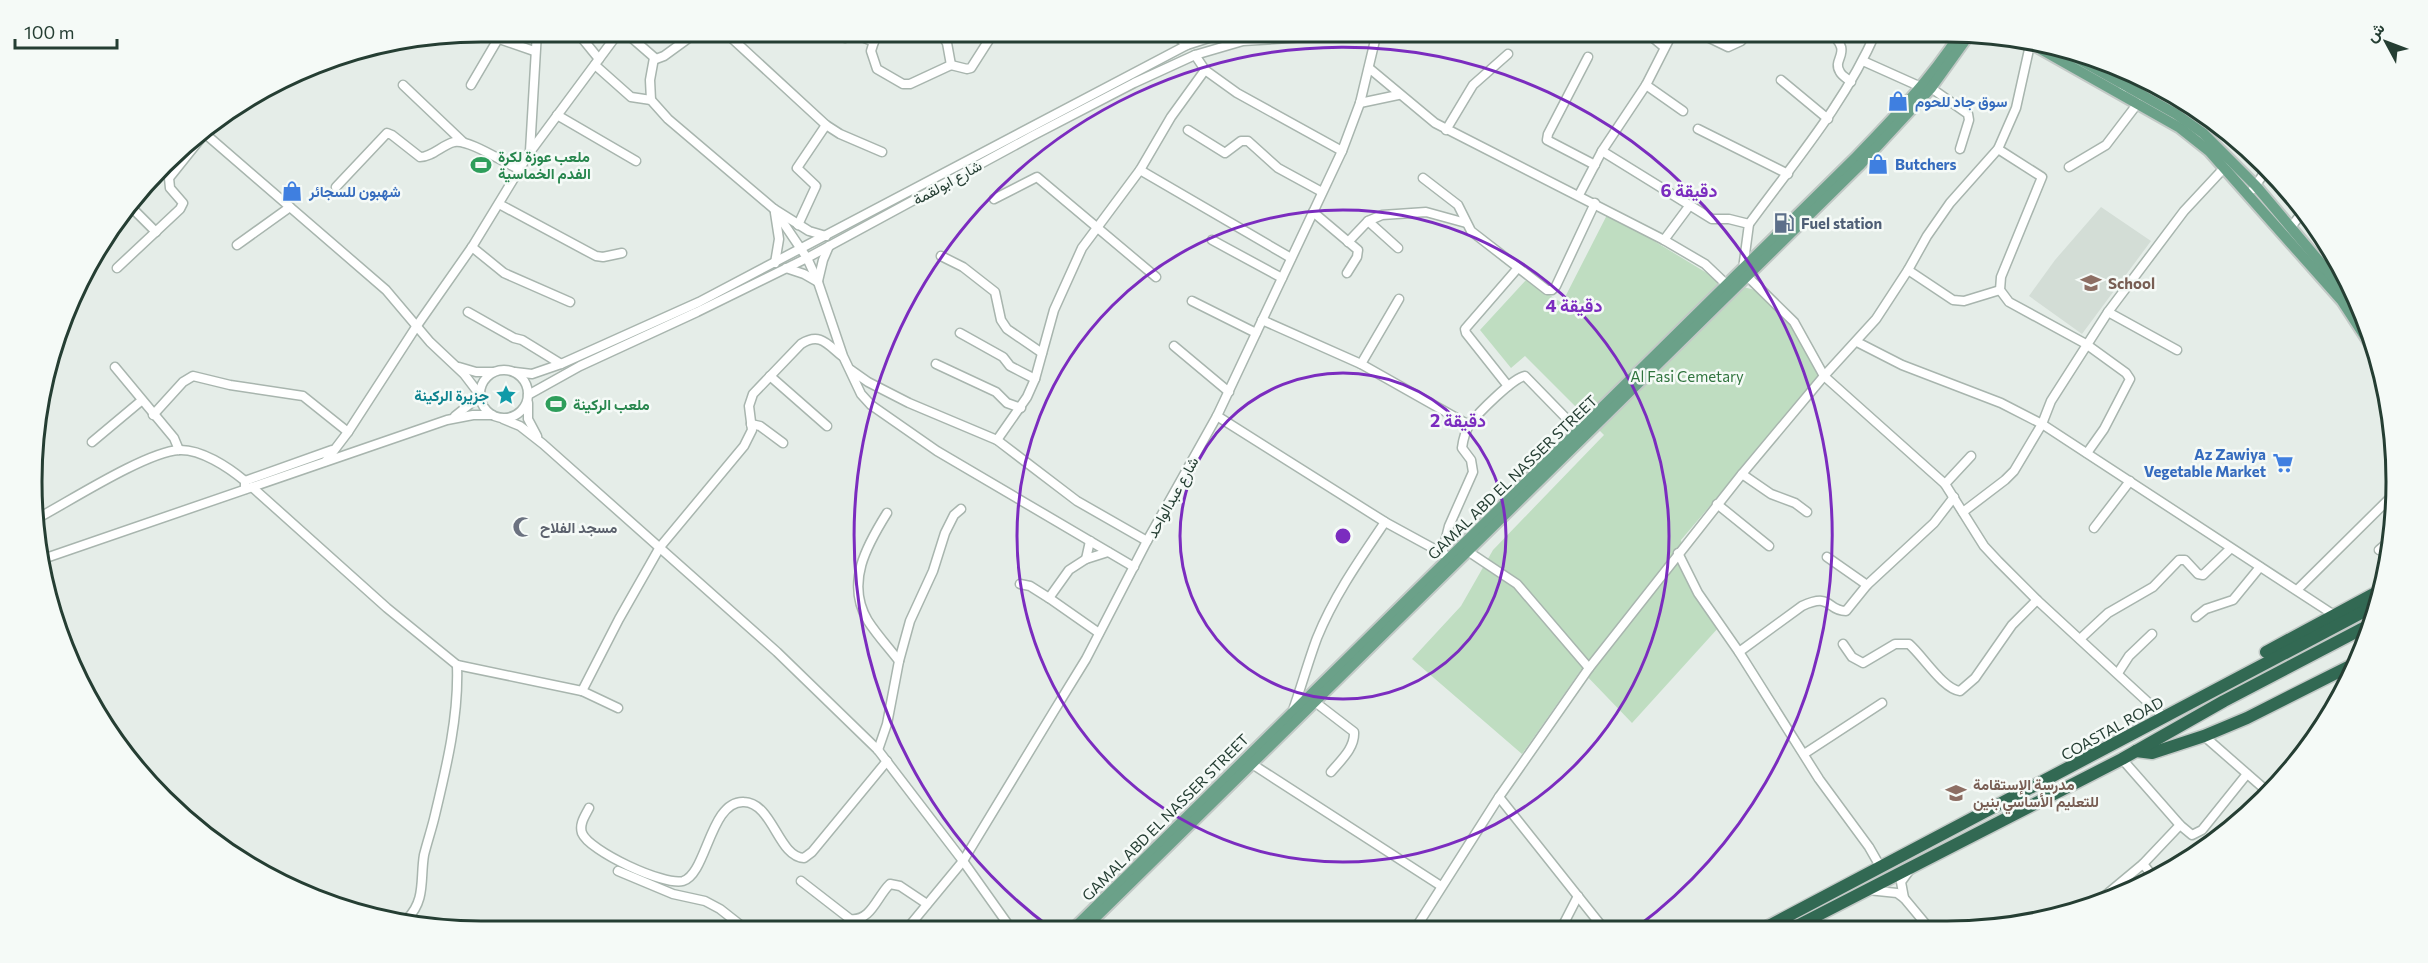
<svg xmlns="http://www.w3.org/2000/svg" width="2428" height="963" font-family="Commissioner,Vazirmatn,sans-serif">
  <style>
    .built { fill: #d3ddd6 }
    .green { fill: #bfddc1 }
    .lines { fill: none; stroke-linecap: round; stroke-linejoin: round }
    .minor-casing { stroke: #a8b5ae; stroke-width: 11 }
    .major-casing { stroke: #c2c9c6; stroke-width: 14 }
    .highway-casing { stroke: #c2c9c6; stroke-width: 15 }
    .minor { stroke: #fff; stroke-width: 8 }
    .major { stroke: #6ba189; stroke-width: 10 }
    .highway { stroke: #326953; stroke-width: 12 }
    .ring { fill: none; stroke: #7b2cbf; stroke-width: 3 }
    .labels { text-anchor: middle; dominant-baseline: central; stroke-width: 5; stroke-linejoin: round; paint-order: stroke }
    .shop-label { font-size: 15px; font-weight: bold; fill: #366cbe; stroke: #f5faf7; text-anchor: start }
    .leisure-label { font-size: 15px; font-weight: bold; fill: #27864d; stroke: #f5faf7; text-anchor: start }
    .street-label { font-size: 15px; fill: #253e33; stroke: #f5faf7 }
    .service-label { font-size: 15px; font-weight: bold; fill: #4e5e75; stroke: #f5faf7; text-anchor: start }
    .education-label { font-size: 15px; font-weight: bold; fill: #785e54; stroke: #f5faf7; text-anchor: start }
    .park-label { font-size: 15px; fill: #30743e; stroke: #f5faf7 }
    .culture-label { font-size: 15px; font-weight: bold; fill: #0d838f; stroke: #f5faf7; text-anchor: end }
    .worship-label { font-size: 15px; font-weight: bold; fill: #5b616d; stroke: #f5faf7; text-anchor: start }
    .rim { fill: none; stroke: #253e33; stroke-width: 3 }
    .centre { fill: #7b2cbf; stroke: #f5faf7; stroke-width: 3 }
    .ring-label { font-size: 18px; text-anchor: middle; font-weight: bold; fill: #7b2cbf; stroke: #f5faf7; stroke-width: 5; stroke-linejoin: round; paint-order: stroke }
  </style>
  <rect width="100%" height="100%" fill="#e5ede8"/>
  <polygon class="built" points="2101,207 2151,241 2082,334 2029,296 2055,260"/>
  <polygon class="green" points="1608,213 1720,281 1755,290 1796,320 1823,373 1681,540 1695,595 1719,627 1632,723 1581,670 1522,754 1412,659 1461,606 1493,550 1604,435 1525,356 1511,368 1480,330 1526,280 1562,303"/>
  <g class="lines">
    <g class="minor-casing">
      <g id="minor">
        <polyline points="577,32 599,59"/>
        <polyline points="625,32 656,59 664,56 697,32"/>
        <polyline points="725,32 826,125 840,134 882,152"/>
        <polyline points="834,32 845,38 857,35 874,42"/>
        <polyline points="877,32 871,51 877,69 903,84 910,84 951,65 967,69 971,68 994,32"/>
        <polyline points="940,32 947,43 951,65"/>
        <polyline points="1172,32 1187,45"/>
        <polyline points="1646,32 1664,47"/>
        <polyline points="1697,32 1728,47 1741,41 1749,32"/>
        <polyline points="1776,32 1784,36 1790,32"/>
        <path d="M1829 32C1855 53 1831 58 1840 72 1842 76 1848 79 1851 82"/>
        <polyline points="482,33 534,51"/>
        <polyline points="1195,55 1205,70 1237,93 1342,151"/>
        <polyline points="1588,57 1548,134 1547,140 1595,165"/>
        <polyline points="1863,61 1921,87"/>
        <polyline points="595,65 631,97 651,100 668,119 774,209 809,231 826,236"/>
        <polyline points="1369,68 1435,123 1664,240 1705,264 1727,285"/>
        <polyline points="1781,80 1828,119"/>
        <polyline points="403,85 463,142"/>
        <polyline points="471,85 498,39"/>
        <polyline points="1646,85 1683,111"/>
        <polyline points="1931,88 1968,114 1969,120 1960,149"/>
        <polyline points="2122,90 2131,73"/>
        <polyline points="651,100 650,80 654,58"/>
        <polyline points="1360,103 1398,95"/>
        <polyline points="557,115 636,161"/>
        <polyline points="1698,129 1788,174"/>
        <polyline points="1188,130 1225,153 1241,141 1248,141 1278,168 1322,192"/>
        <polyline points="1446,130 1473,85 1508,54"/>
        <polyline points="202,131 386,290 430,342 464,374 480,395"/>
        <polyline points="1998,149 2042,177 2001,277 2000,290 2009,302 2086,344 2126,373 2130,379 2104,429 2087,453"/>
        <polyline points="530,151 537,32"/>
        <polyline points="1602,151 1712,219 1729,219 1749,224 1743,269 1748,277 1794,322 1824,376 1945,484"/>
        <polyline points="2069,167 2106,145 2138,103"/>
        <polyline points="1140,170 1291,258"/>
        <polyline points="1423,178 1458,205 1471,231 1547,290 1552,290 1556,286 1595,203"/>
        <path d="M336 187 387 133 392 135 420 157C432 157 442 145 454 142 469 139 504 163 519 169"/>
        <polyline points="2253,189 2267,169"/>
        <polyline points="1579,195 1602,151 1646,85 1673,32"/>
        <polyline points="994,199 1037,177 1156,277"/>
        <polyline points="499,204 596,256 603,257 622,253"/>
        <polyline points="132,208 156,232"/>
        <polyline points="774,209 807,258 818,282 843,356 861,394 871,405 937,451 1134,567"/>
        <polyline points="1313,212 1358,250 1357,257 1347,273"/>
        <polyline points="775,213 779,239 775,263"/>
        <polyline points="1368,221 1398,248"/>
        <path d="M1749 224C1795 161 1845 103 1876 32"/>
        <polyline points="798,225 816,186 797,168 826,125"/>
        <polyline points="2291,227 2305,209"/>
        <polyline points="1212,240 1282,278"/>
        <polyline points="1664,240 1690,205"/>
        <polyline points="1348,242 1368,221 1382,215 1426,212 1466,223"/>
        <polyline points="237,245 290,207"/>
        <polyline points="472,247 504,273 570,302"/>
        <polyline points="941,256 963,267 995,292 1001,320 1007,329 1042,353"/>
        <polyline points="117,268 180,209 183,203 170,188 169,178 205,133"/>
        <polyline points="786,268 804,274 818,282"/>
        <polyline points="1908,270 1953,300 1964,301 2000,290"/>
        <polyline points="818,281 823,260 829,246"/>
        <polyline points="1192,301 1256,333"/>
        <polyline points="468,312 514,338 522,340 561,364"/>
        <polyline points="2108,312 2177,350"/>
        <polyline points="1262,320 1361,364 1469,425"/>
        <polyline points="960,333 1003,357 1010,366 1035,379"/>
        <polyline points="1857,342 1902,365 2001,403 2042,424 2334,615"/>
        <polyline points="1174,346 1229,392"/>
        <polyline points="936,364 996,392 1007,403 1021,408"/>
        <polyline points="1361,364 1399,299"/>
        <polyline points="115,367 174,438 179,450"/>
        <polyline points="459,367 476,372 493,372"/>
        <circle cx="504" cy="394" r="24"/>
        <polyline points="851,370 868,382 909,403 997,440 1077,501 1147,541"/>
        <polyline points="515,372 532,374 561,364 699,302 1187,45 1212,37 1255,32"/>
        <polyline points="770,376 827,426"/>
        <polyline points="1508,386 1466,333 1465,329 1517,269"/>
        <polyline points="528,395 580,366 697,312 807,258 1032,136 1134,83 1195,55 1243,41 1383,32"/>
        <polyline points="528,403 528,419 537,436"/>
        <polyline points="153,415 183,382 193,376 230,385 303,396 348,432"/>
        <polyline points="455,416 480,396"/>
        <polyline points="1217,416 1385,522 1451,558"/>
        <polyline points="503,419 520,426 543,444 777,652 878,750 963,861 1012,930"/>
        <polyline points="751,424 760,426 783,443"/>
        <polyline points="997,440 1027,397 1035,379 1054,310 1082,248 1140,170 1171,117 1205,70"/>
        <polyline points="92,442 141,401"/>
        <polyline points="1971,456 1945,484 1984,546 1998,561 2037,600 2164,717"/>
        <polyline points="326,461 348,432 416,327 472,247 530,152 619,32"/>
        <polyline points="1742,474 1771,494 1795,503 1807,512"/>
        <polyline points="245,481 332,450"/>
        <polyline points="252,487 387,608 457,665 582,691 618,708"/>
        <polyline points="1717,504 1769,546"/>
        <polyline points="1963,512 2005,480 2014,471 2042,424 2051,401 2108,312 2184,211 2225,167"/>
        <path d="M38 518C70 501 146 452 179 450 201 449 228 467 245 481V489"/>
        <polyline points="2094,528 2130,481"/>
        <polyline points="1090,541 1086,559 1108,552"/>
        <polyline points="2379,550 2393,538"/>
        <polyline points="1469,552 1517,584 1589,668"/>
        <polyline points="1678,553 1698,593 1739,652 1819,779 1869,847 1881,868"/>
        <path d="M1442 554 1449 526 1473 472 1471 460 1462 448C1463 440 1466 430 1470 424 1478 413 1513 378 1525 376L1564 416"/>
        <polyline points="1827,557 1867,585"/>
        <polyline points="40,560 447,420 473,415 492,415"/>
        <polyline points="1020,584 1030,586 1049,598 1069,570 1086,559"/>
        <polyline points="2297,590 2394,494"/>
        <polyline points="1049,598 1099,633"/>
        <polyline points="2196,617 2206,609 2233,600 2260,567"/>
        <polyline points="2080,639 2108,613 2153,587 2179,560 2185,560 2198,574 2203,575 2230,549"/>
        <path d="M1843 644 1852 657 1863 663 1895 644H1909C1923 656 1943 689 1960 691L1975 678 2012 625 2037 600"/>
        <path d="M1739 652 1802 606C1833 592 1826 611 1846 611L1867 585 1934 523 1954 497"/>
        <polyline points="899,661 910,621 933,571 945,533 954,515 961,509"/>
        <polyline points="2118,673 2129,656 2152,634"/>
        <path d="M582 691 619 619 660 547 744 446 752 430 749 406 753 394 801 344C820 332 827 344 842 356"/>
        <path d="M1315 702 1354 732C1355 748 1341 760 1331 772"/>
        <path d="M1292 713C1301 688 1308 662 1317 638 1334 596 1360 559 1385 522"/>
        <polyline points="2204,736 2268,792"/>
        <path d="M878 750 887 724 899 661C889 648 877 635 868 621 845 583 867 545 887 513"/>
        <polyline points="1804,754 1882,703"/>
        <polyline points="2122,759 2180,825 2192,835 2202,830 2247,774"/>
        <polyline points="1252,764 1441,886"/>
        <polyline points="1499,797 1604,929"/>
        <path d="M589 808C585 816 579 824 582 833 589 851 664 886 683 881 707 874 710 800 744 802 773 803 778 857 804 858L812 852 887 761"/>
        <polyline points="2143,864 2155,879"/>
        <polyline points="618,871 673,894 705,901 720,909 748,931"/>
        <path d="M801 881 850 919C871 922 877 896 890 884L900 886 927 904"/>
        <polyline points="1868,890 1897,893 1904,898 1929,928"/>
        <polyline points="1904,898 1901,882 1909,871"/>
        <polyline points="2101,899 2143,864 2180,825"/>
        <path d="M407 919C426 900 420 879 424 855 427 843 431 831 434 819 446 769 459 717 457 665"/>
        <polyline points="1415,929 1499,797 1589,668 1742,474 1824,376 1876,319 1908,270 1927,236 1950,203 1998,149 2016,108 2030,45"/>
        <polyline points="1561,929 1578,896"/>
        <polyline points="906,930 963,861 1054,711 1086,659 1147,541 1217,416 1342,151 1360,103 1377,32"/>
      </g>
    </g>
    <g class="major-casing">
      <g id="major">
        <polyline points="2035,46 2180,128 2209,151 2342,301 2377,355"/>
        <polyline points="2064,51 2176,114 2203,133 2256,186 2361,311"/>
        <path d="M1072 930 1856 157C1894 118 1930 80 1960 34"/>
        <polyline points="1083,930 1859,166 1931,88 1969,35"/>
      </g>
    </g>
    <g class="highway-casing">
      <g id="highway">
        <polyline points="2266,652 2381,590"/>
        <polyline points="2136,751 2152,753 2204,736 2247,718 2354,664"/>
        <polyline points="1765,928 2378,604"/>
        <polyline points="1793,928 2122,759 2224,701 2373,623"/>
      </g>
    </g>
    <use href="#minor" class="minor"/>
    <use href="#major" class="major"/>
    <use href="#highway" class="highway"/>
  </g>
  <g class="ring">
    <circle cx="1343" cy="536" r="163"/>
    <circle cx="1343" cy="536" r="326"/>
    <path d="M1052 929A489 489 0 1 1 1637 927"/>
  </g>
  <defs>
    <g id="shop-bare" transform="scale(1.62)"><path d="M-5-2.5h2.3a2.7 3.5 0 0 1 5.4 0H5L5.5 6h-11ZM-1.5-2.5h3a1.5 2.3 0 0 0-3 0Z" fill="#3f7fe0" stroke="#f5faf7" stroke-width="2.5" paint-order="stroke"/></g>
    <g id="stadium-bare" transform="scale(1.62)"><path d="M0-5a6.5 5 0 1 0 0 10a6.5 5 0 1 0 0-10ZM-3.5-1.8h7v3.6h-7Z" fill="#2e9e5b" stroke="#f5faf7" stroke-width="2.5" paint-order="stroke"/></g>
    <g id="fuel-bare" transform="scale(1.62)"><path d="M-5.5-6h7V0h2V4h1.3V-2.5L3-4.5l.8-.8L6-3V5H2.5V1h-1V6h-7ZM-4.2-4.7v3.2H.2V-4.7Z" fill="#5c6f8a" stroke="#f5faf7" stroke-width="2.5" paint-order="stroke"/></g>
    <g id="school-bare" transform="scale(1.62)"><path d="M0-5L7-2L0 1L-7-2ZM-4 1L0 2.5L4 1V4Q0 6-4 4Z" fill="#8d6e63" stroke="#f5faf7" stroke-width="2.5" paint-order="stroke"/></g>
    <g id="sight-bare" transform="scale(1.62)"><path d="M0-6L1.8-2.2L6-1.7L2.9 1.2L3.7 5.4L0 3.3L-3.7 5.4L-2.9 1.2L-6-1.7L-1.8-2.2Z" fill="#0f9aa8" stroke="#f5faf7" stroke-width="2.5" paint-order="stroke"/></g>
    <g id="supermarket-bare" transform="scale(1.62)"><path d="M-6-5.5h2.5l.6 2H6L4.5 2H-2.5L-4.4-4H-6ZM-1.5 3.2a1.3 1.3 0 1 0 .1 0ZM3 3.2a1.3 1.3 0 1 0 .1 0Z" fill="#3f7fe0" stroke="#f5faf7" stroke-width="2.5" paint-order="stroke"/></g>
    <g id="mosque-bare" transform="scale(1.62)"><path d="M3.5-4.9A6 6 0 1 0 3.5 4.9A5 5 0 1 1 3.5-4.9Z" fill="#6b7280" stroke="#f5faf7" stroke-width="2.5" paint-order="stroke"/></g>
  </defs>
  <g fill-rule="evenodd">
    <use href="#shop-bare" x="1898" y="101"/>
    <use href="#shop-bare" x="1878" y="164"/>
    <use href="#stadium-bare" x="481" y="165"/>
    <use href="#shop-bare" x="292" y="191"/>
    <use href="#fuel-bare" x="1784" y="223"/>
    <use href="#school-bare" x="2091" y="283"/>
    <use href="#sight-bare" x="506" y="395"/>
    <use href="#stadium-bare" x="556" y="404"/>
    <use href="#supermarket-bare" x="2283" y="463"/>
    <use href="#mosque-bare" x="523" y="527"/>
    <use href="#school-bare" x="1956" y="793"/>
  </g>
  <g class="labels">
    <g class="shop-label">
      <text x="1915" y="101">سوق جاد للحوم</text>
      <text x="1895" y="164">Butchers</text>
      <text x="309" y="191">شهبون للسجائر</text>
      <text x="2266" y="454" text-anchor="end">Az Zawiya<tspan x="2266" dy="17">Vegetable Market</tspan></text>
    </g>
    <g class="leisure-label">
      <text x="498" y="156">ملعب عوزة لكرة<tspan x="498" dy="17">الفدم الخماسية</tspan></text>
      <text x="573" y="404">ملعب الركينة</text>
    </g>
    <g class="street-label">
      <text transform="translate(947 182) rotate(-29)">شارع ابولقمة</text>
      <text transform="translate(1512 477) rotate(-44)">GAMAL ABD EL NASSER STREET</text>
      <text transform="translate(1172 497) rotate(-61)">شارع عبدالواحد</text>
      <text transform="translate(2112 728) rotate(-29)">COASTAL ROAD</text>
      <text transform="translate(1165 817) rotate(-45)">GAMAL ABD EL NASSER STREET</text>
    </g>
    <g class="service-label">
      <text x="1801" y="223">Fuel station</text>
    </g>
    <g class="education-label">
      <text x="2108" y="283">School</text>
      <text x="1973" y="784">مدرسة اﻹستقامة<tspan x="1973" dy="17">للتعليم اﻷساسي بنين</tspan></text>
    </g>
    <g class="park-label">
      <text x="1687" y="376">Al Fasi Cemetary</text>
    </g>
    <g class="culture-label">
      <text x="489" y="395">جزيرة الركينة</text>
    </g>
    <g class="worship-label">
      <text x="540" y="527">مسجد الفلاح</text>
    </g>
  </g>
  <path d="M0 0H2428V963H0ZM481 42H1947A439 439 0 0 1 2386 481V482A439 439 0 0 1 1947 921H481A439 439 0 0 1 42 482V481A439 439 0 0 1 481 42Z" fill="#f5faf7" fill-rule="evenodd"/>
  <path class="rim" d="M481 42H1947A439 439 0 0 1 2386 481V482A439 439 0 0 1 1947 921H481A439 439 0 0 1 42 482V481A439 439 0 0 1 481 42Z"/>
  <circle cx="1343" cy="536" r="9" class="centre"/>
  <g class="ring-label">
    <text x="1689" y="197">6 دقيقة</text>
    <text x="1574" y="312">4 دقيقة</text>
    <text x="1458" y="427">2 دقيقة</text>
  </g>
  <g transform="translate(2386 42) rotate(311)" stroke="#f5faf7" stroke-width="4.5" paint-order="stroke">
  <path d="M0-4.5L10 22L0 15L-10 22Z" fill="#253e33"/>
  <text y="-9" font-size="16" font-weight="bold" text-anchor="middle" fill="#253e33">ش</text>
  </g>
  <path d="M15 39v9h102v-9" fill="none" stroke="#253e33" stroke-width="3"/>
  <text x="24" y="39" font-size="18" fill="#253e33" stroke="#f5faf7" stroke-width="4.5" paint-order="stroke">100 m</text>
</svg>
